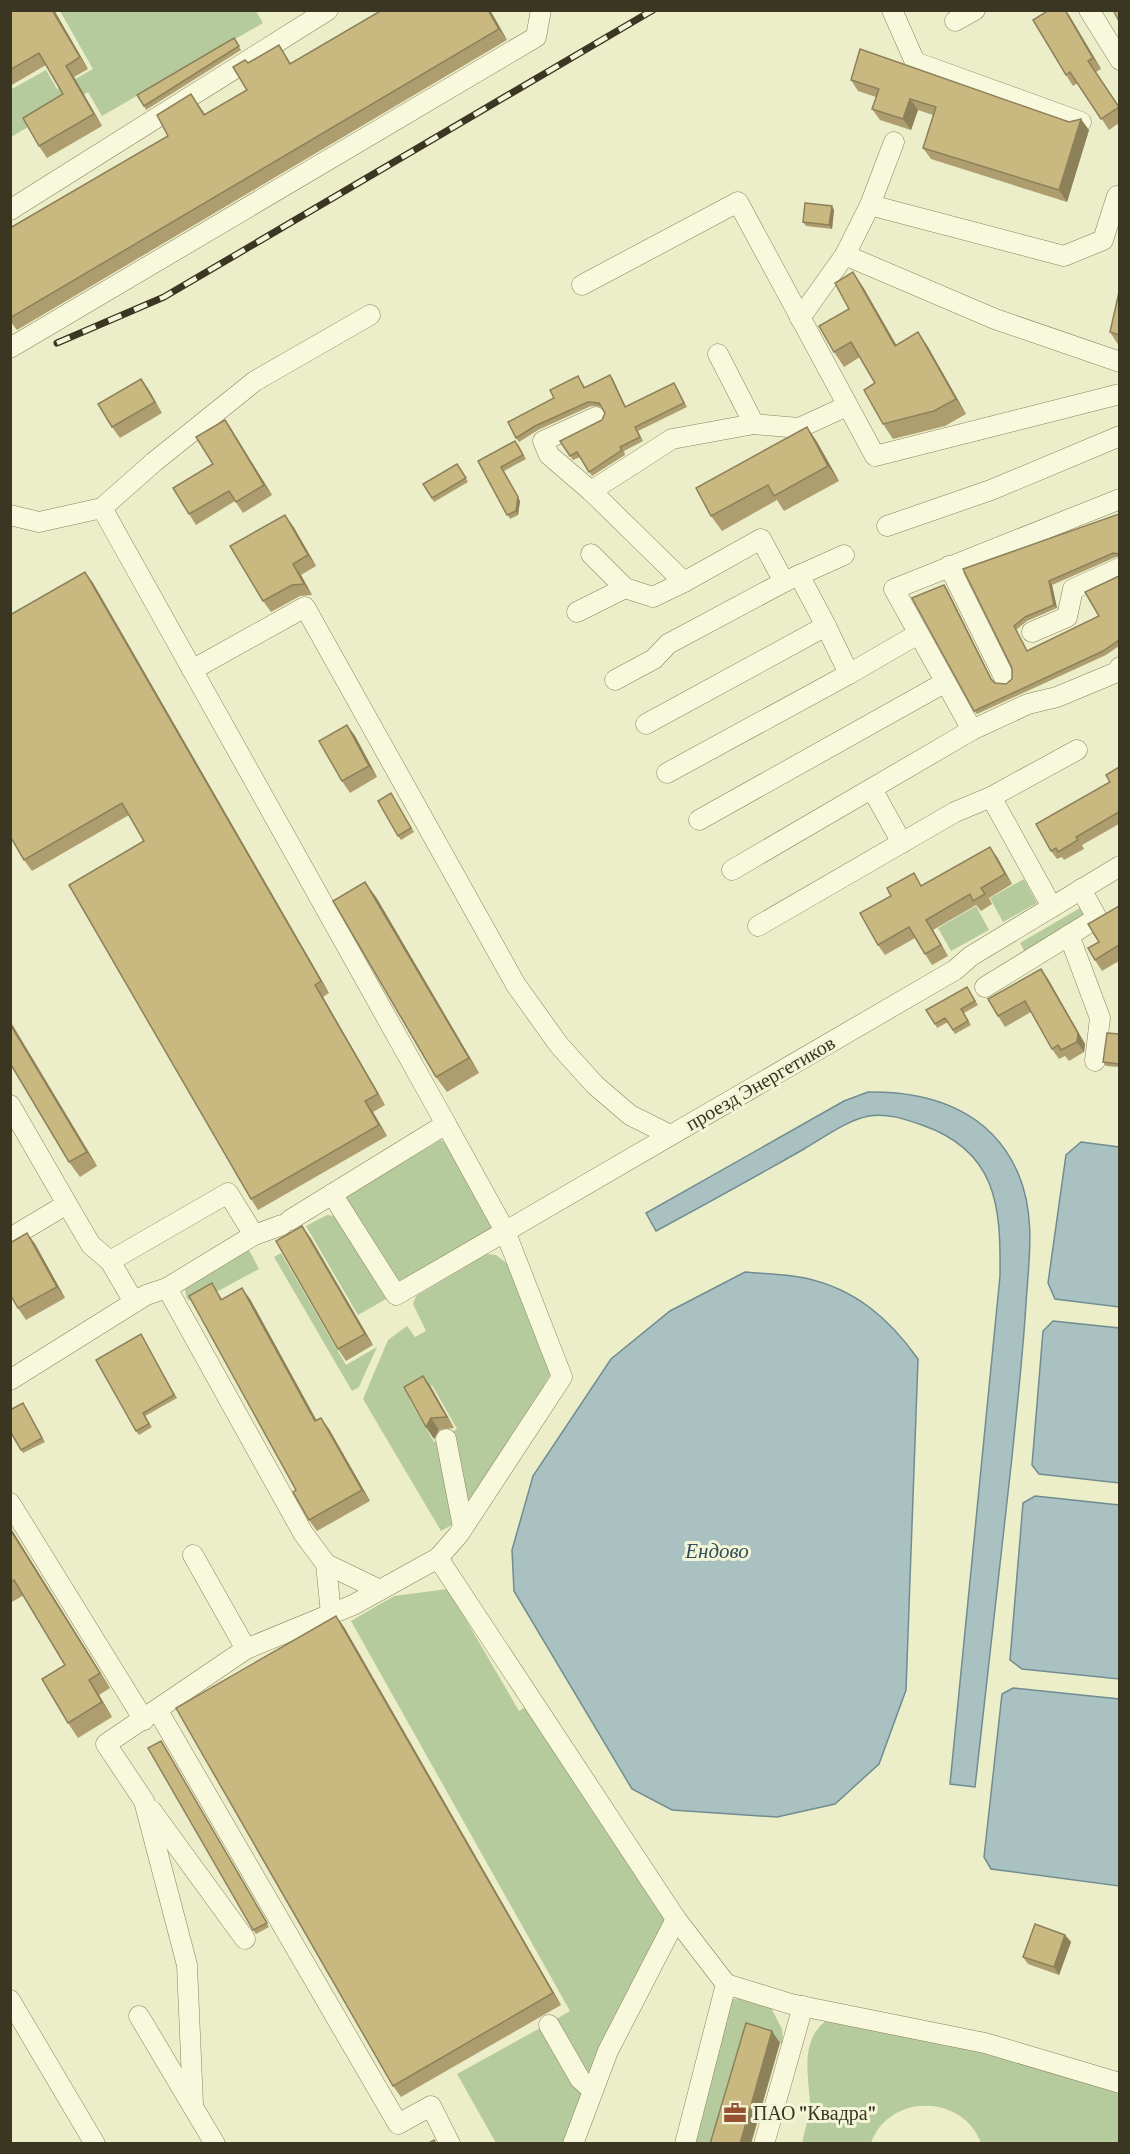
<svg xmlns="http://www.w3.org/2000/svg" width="1130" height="2154" font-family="'Crimson Pro',serif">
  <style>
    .green { fill: #b6cb9d }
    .water { fill: #aac1c2; stroke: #708d90; stroke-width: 1.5 }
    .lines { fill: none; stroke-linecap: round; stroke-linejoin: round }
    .minor-casing { stroke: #89835e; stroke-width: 21 }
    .minor { stroke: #f7f8dc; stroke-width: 20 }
    .rail-casing { stroke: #3a3621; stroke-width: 7 }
    .rail { stroke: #f3f5d8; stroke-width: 4.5; stroke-dasharray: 14; stroke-linecap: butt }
    .wall { fill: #ae9e6f }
    .shaded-wall { fill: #8d815a }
    .building { fill: #cab881; stroke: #8d815a; stroke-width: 1.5 }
    .labels { text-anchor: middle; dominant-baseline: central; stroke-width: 6; stroke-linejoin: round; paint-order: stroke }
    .street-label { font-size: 20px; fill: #3a3621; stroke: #f3f5d8 }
    .poi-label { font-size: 20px; fill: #3a3621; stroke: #f3f5d8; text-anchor: start }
    .water-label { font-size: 21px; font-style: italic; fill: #314e59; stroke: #f3f5d8 }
  </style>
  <rect width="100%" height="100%" fill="#ecedc9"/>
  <g class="green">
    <polygon points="60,11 256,11 263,23 102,116 88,92 11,137 10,90 46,70 57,89 93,69"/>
    <polygon points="1024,879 1037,903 1003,922 990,898"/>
    <polygon points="1085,905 1090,914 1025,952 1020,943"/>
    <polygon points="976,906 989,930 951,951 938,928"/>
    <polygon points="441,1140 445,1142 494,1226 406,1280 400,1281 394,1276 345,1197"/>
    <polygon points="327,1215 335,1216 342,1223 386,1299 358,1315 306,1226"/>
    <polygon points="248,1248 259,1269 196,1303 187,1299 185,1290 189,1282"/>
    <polygon points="281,1253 346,1365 377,1347 359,1387 352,1391 274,1257"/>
    <polygon points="487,1254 496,1255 513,1268 553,1370 469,1514 448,1434 457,1429 432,1385 409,1399 434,1442 442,1438 459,1521 441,1531 363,1399 388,1340 407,1326 415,1337 426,1331 413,1304 416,1296"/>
    <polygon points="448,1589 519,1711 529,1705 670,1920 594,2073 588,2075 553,2021 570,2011 351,1621 394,1596"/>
    <polygon points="739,1998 771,2008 782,2029 783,2044 754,2035 721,2143 691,2144 727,2000"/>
    <path d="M827 2020 993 2054 1119 2091V2143H981C963 2094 889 2093 871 2143L802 2144C804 2131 810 2115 810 2102 808 2073 800 2040 827 2020Z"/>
    <polygon points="544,2026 585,2098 567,2143 496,2143 457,2074"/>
  </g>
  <g class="water">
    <path d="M868 1092C931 1091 991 1111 1018 1173 1036 1215 1029 1259 1026 1303 1023 1355 1017 1406 1012 1457 999 1567 987 1677 975 1787L950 1784 1000 1276C1001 1206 997 1151 922 1125 905 1119 887 1113 869 1116 847 1120 823 1138 804 1149 755 1177 706 1204 656 1231L646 1213 844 1101Z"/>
    <polygon points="1081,1142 1119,1147 1119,1307 1055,1299 1048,1283 1066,1155"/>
    <path d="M745 1272C764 1274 785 1274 805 1278 855 1289 889 1318 918 1359L906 1690 879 1764 835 1804 777 1817 672 1810 632 1789 514 1591 512 1550 533 1476 611 1359 670 1311Z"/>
    <polygon points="1053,1321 1119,1328 1119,1483 1039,1474 1032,1465 1043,1331"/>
    <polygon points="1035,1496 1119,1505 1119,1679 1022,1669 1010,1660 1023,1503"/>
    <polygon points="1013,1688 1119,1699 1119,1886 991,1869 984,1857 1002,1694"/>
  </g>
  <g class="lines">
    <g class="minor-casing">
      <g id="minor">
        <polyline points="892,10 915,62 1081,122"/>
        <polyline points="1089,10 1120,60"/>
        <polyline points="955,21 975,10"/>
        <polyline points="894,142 870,205 1064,256 1103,240 1117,196 1120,197"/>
        <polyline points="870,205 845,255 995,319 1120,362"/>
        <polyline points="10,210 328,10"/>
        <polyline points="582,285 738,202 875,456 1120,394"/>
        <polyline points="800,318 845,255"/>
        <polyline points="10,348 536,37 541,10"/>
        <polyline points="718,354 754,424 799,428 847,406"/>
        <polyline points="596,417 543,441 549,455 591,491 672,439 754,424"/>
        <polyline points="591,491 684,582 761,539 784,582 844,555"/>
        <polyline points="1120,499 894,589 972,730 1028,704 1057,697 1117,672 1120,667"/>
        <polyline points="102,508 446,1124"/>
        <polyline points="10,515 39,522 102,508 154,462 255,381 370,315"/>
        <polyline points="887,526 991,490 1120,436"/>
        <polyline points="591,554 625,588 653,597 684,582"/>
        <polyline points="949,566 1004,677"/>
        <polyline points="577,612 625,588"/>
        <polyline points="1032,632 1067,617 1073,589 1120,568"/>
        <polyline points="192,670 305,607 516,985 559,1045 595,1085 630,1115 670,1135"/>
        <polyline points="849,674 918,634"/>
        <polyline points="615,680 654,659 668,644 784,582"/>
        <polyline points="646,724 826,626 799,575"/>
        <polyline points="667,773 849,674 826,626"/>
        <polyline points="872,789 902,843"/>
        <polyline points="699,820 944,683"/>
        <polyline points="732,870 972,730"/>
        <polyline points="1052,907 991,797 1077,750"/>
        <polyline points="758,926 955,812 991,797"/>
        <polyline points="1069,935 1100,1018 1095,1061"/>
        <polyline points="985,987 1097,918 1081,889"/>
        <polyline points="10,1105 67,1204"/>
        <polyline points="332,1194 396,1295 955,970 971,956 1120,866"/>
        <polyline points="254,1235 167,1288 303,1533 326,1564"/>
        <polyline points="10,1238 67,1204 91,1245 110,1261 228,1193 254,1235 282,1225"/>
        <polyline points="110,1261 134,1302"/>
        <polyline points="10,1380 146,1295 167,1288"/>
        <polyline points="446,1439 463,1527"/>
        <polyline points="10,1503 144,1720"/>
        <polyline points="193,1555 246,1649"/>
        <polyline points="438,1558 676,1919 608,2051 573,2144"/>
        <polyline points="331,1614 326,1564 380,1590"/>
        <polyline points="158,1711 398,2124 431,2106 450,2144"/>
        <polyline points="151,1810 245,1939"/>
        <polyline points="676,1919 726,1984 685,2144"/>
        <polyline points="726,1984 791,2004 985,2043 1120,2083"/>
        <polyline points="10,2000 95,2144"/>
        <polyline points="139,2016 215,2144"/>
        <polyline points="549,2025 580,2079 592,2090"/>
        <polyline points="193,2104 187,1965 144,1801 106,1744 246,1649 353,1605 438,1558 459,1534 562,1377 505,1231 446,1124 290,1220"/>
        <polyline points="764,2144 803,2006"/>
      </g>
    </g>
    <use href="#minor" class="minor"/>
    <g class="rail-casing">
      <polyline id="rail" points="57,343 164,297 653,10"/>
    </g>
    <use href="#rail" class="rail"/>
  </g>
  <g class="wall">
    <polygon points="10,10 54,10 88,69 74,77 102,126 47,158 39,146 63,94 46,65 10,86"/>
    <polygon points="382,10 490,10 507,40 17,330 10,321 10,228 168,136 191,94 205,114 247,90 248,63 279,45 291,64"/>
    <polygon points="1069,15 1101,69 1096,72 1119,107 1119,123 1109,130 1078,83 1073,86 1066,75"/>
    <polygon points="234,38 241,50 146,110 144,106"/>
    <polygon points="851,80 1089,130 1067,202 931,159 923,148 933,115 918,110 911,130 880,120 872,109 876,97 858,91"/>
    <polygon points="834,210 832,229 806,226 803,222"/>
    <polygon points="863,287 896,345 918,332 928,347 966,414 945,426 893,439 883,424 875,383 860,357 844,367 834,352 849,309"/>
    <polygon points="1119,292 1119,346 1110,332"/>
    <polygon points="610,375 626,407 677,388 687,407 638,431 643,441 624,451 625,455 592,476 580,457 573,460 560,441 602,420 605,413 602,407 591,406 538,430 519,442 516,438 554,398 581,381 585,387"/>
    <polygon points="141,379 162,413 120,438 112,427"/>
    <polygon points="225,420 272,495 243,513 235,501 196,525 189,514 213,464"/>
    <polygon points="807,427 817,442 839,481 784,511 777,500 722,531 711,516"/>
    <polygon points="518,444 526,459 504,471 520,501 518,515 510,519 478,461"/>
    <polygon points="457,464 468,482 434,502 423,484"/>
    <polygon points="1119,514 1119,557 1116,557 1052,585 1057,608 1027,621 1016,630 1027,651 1099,616 1119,576 1119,646 1106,655 977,714 974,711 947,589 992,680 995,683 1006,684 1012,679 1012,668 963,569"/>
    <polygon points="293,526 316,566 301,575 312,595 300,596 271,612 263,601"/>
    <polygon points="85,572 93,583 329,993 323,997 385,1105 373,1112 387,1136 258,1210 251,1199 144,841 129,815 32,871 24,860"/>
    <polygon points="347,725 355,736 377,777 350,793 342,781"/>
    <polygon points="1119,767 1119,824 1082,845 1084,849 1064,860 1062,857 1057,859 1051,851 1110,782"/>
    <polygon points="391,793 414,832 401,840 398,836"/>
    <polygon points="997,857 1012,884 989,898 992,904 981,911 976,905 933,930 948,956 932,965 915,938 885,955 878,945 922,885"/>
    <polygon points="376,897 479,1073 447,1092 436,1077"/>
    <polygon points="1119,906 1119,961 1102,971 1095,960 1099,942"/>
    <polygon points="1041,969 1048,979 1085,1044 1084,1052 1069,1061 1065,1056 1059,1059 1052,1049 1031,1012 1005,1027 998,1016"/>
    <polygon points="967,987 978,1005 964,1013 971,1025 955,1034 948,1022 937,1028 935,1024"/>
    <polygon points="10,1021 97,1166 80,1177 69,1162 10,1063"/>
    <polygon points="1119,1034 1119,1067 1106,1066 1103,1062"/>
    <polygon points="27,1233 35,1244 65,1298 26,1320 18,1308"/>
    <polygon points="310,1237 373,1345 346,1361 338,1349"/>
    <polygon points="212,1283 222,1299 250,1299 316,1420 329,1429 370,1501 317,1531 309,1520 296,1490"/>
    <polygon points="141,1334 177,1398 145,1416 152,1427 139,1435 136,1431"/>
    <polygon points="423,1376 431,1387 454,1428 439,1430 434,1439 426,1427"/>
    <polygon points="26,1407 45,1442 23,1453 21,1450"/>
    <polygon points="10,1527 110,1688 99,1695 112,1717 78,1738 68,1723 65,1665 24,1595 10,1603"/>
    <polygon points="336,1616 344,1627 561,2005 401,2097 393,2086"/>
    <polygon points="161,1741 269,1927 256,1934 253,1930"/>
    <polygon points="1065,1935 1071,1942 1059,1975 1028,1964 1023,1957"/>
  </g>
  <g class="shaded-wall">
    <polygon points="52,10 54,10 88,69 80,57"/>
    <polygon points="488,10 490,10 507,40 499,29"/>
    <polygon points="1065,10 1069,15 1101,69 1093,58"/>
    <polygon points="66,66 74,77 102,126 94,114"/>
    <polygon points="910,99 918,110 911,130 903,119"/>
    <polygon points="1081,119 1089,130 1067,202 1059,190"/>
    <polygon points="832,206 834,210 832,229 829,225"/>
    <polygon points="853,272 863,287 905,360 895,346"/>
    <polygon points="918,332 928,347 966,414 956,399"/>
    <polygon points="610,375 613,379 628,412 625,407"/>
    <polygon points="141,379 149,390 162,413 155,402"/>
    <polygon points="225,420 232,430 272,495 264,485"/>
    <polygon points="807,427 817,442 839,481 828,466"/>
    <polygon points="501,467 520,501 518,515 516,511"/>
    <polygon points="285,515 293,526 316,566 308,555"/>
    <polygon points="293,564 301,575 312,595 304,584"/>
    <polygon points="85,572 93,583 329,993 321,981"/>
    <polygon points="1049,581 1052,585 1057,608 1054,605"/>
    <polygon points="944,585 947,589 993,682 991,679"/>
    <polygon points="347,725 355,736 377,777 369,766"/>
    <polygon points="990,847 997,857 1012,884 1005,874"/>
    <polygon points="365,882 376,897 479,1073 469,1058"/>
    <polygon points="926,920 933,930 948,956 941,945"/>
    <polygon points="1041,969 1048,979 1085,1044 1084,1052 1077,1042"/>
    <polygon points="315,985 323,997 385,1105 378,1094"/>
    <polygon points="10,1021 97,1166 87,1152 10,1024"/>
    <polygon points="365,1101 373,1112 387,1136 379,1125"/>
    <polygon points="302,1226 310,1237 373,1345 365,1334"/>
    <polygon points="27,1233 35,1244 65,1298 57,1287"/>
    <polygon points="242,1288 250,1299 323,1432 315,1421"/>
    <polygon points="423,1376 431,1387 454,1428 447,1417"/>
    <polygon points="321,1418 329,1429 370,1501 362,1490"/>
    <polygon points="431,1418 439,1430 434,1439 426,1427"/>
    <polygon points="10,1527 110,1688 100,1673 10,1529"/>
    <polygon points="336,1616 344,1627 561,2005 553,1993"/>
    <polygon points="89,1680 99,1695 112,1717 102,1702"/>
    <polygon points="1065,1935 1071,1942 1059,1975 1054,1967"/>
    <polygon points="772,2031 780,2043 751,2144 740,2144"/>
  </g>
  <g class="building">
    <polygon points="10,10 52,10 80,57 66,66 94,114 39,146 23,118 63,94 39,53 10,70"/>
    <polygon points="382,10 488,10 499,29 10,318 10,228 168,136 157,115 191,94 204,115 247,90 233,67 245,60 248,63 279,45 290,64"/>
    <polygon points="1049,10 1065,10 1093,58 1088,61 1119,107 1101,119 1070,72 1066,75 1033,20"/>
    <polygon points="1113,10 1119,10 1119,21"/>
    <polygon points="234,38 239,46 144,106 137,95"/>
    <polygon points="860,49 1069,122 1081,119 1059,190 923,148 936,107 910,99 903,119 872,109 879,89 851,80"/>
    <polygon points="805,203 832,206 829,225 803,222"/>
    <polygon points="853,272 895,346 918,332 956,399 934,411 883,424 864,390 875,383 851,342 834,352 819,326 849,309 835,283"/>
    <polygon points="1119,292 1119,335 1110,332"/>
    <polygon points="610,375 625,407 674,383 684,403 635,427 640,437 620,447 622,450 589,472 577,452 570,456 560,441 602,420 605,413 599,403 588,402 535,426 516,438 508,422 554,398 550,390 578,376 584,388"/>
    <polygon points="141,379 155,402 112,427 98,404"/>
    <polygon points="225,420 264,485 236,502 229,491 189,514 173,488 213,464 196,437"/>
    <polygon points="807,427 828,466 774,496 768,485 711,516 696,488"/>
    <polygon points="515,441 523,455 501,467 518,497 516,511 507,515 478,461"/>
    <polygon points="457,464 466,478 432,498 423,484"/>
    <polygon points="1119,514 1119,554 1113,553 1049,581 1054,605 1025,617 1014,626 1027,651 1099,616 1085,592 1119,576 1119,640 1103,651 974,711 912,598 944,585 991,679 995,683 1006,684 1012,679 1012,668 963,569"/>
    <polygon points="285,515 308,555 293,564 304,584 292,585 263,601 230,546"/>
    <polygon points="85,572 321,981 315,985 378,1094 365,1101 379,1125 251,1199 69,885 144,841 122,803 24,860 10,836 10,615"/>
    <polygon points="347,725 369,766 342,781 319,741"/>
    <polygon points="1119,767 1119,812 1076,837 1078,840 1058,852 1056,848 1051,851 1036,824 1110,782 1106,775"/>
    <polygon points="391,793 411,828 398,836 378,801"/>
    <polygon points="990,847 1005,874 981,888 985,894 973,901 970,894 926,920 941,945 925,954 909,927 878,945 860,913 891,896 887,888 914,873 921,886"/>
    <polygon points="365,882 469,1058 436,1077 333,901"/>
    <polygon points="1119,906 1119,945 1095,960 1088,948 1099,942 1088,924"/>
    <polygon points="1041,969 1078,1033 1077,1042 1061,1050 1058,1045 1052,1049 1025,1001 998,1016 988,999"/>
    <polygon points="967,987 975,1001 961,1009 968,1021 953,1030 945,1018 935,1024 926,1010"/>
    <polygon points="10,1024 87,1152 69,1162 10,1063"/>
    <polygon points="1107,1033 1119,1034 1119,1064 1103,1062"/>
    <polygon points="302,1226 365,1334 338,1349 276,1241"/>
    <polygon points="27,1233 57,1287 18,1308 10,1294 10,1243"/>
    <polygon points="212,1283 221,1300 242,1288 315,1421 321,1418 362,1490 309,1520 293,1492 296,1490 189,1296"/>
    <polygon points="141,1334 174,1395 143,1413 149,1424 136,1431 96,1360"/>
    <polygon points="423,1376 447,1417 431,1418 426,1427 404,1387"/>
    <polygon points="23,1403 42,1438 21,1450 10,1431 10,1410"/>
    <polygon points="10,1529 100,1673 89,1680 102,1702 68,1723 42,1679 65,1665 14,1580 10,1582"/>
    <polygon points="336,1616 553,1993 393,2086 176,1708"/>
    <polygon points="161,1741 267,1923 253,1930 148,1748"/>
    <polygon points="1035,1924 1065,1935 1054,1967 1023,1957"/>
    <polygon points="746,2023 772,2031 740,2144 710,2144"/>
    <polygon points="434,2140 436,2144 427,2144"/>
  </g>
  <defs>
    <g id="office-bare" transform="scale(1.8)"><path d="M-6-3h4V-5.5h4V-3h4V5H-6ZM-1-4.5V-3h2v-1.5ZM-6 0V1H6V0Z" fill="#965230" stroke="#f3f5d8" stroke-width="2.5" paint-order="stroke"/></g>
  </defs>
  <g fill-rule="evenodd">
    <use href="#office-bare" x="735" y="2113"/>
  </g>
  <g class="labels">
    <g class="street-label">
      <text transform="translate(760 1083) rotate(-30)">проезд Энергетиков</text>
    </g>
    <g class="poi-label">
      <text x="753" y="2113">ПАО "Квадра"</text>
    </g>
    <g class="water-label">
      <text x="717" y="1551">Ендово</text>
    </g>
  </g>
  <rect width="1130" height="2154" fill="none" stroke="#3a3621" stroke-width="24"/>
</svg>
